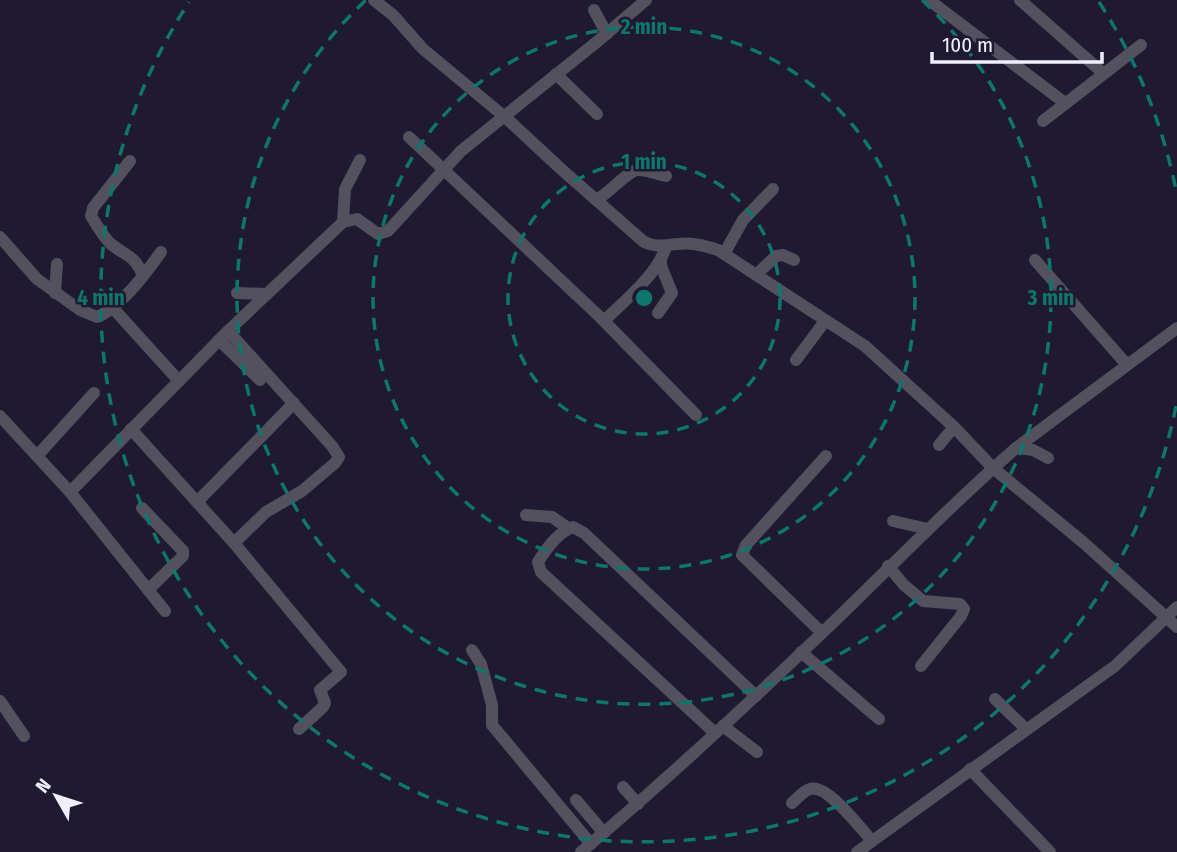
<svg xmlns="http://www.w3.org/2000/svg" width="1177" height="852" font-family="'Fira Sans Condensed',sans-serif">
  <style>
    .lines { fill: none; stroke-linecap: round; stroke-linejoin: round }
    .minor { stroke: #53515d; stroke-width: 12 }
    .ring { fill: none; stroke: #0f766e; stroke-width: 3.5; stroke-dasharray: 12 9 }
    .centre { fill: #0f766e; stroke: #1f1931; stroke-width: 3.5 }
    .ring-label { font-size: 21px; text-anchor: middle; font-weight: bold; fill: #0f766e; stroke: #1f1931; stroke-width: 5; stroke-linejoin: round; paint-order: stroke }
  </style>
  <rect width="100%" height="100%" fill="#1f1931"/>
  <g class="lines">
    <g class="minor">
      <path d="M374 0 393 15 423 49 505 117 561 169 644 242C657 248 664 245 678 244 692 242 705 246 718 250L865 346 954 427 993 468 1084 543 1177 627"/>
      <polyline points="929,0 1065,103"/>
      <polyline points="1020,0 1103,73"/>
      <polyline points="594,10 607,34"/>
      <polyline points="556,74 597,114"/>
      <polyline points="1043,121 1141,45"/>
      <path d="M409 137 601 318H607C626 300 660 271 666 246"/>
      <path d="M130 161 93 208 91 216C97 225 103 237 111 244 127 257 135 255 143 276"/>
      <path d="M596 200C608 194 629 170 638 170 647 170 657 174 666 176"/>
      <polyline points="343,222 345,189 360,160"/>
      <path d="M0 237 37 279 80 310 97 317C121 307 146 273 161 252"/>
      <polyline points="724,254 743,220 773,189"/>
      <polyline points="1035,260 1127,365"/>
      <polyline points="756,275 776,256 783,255 794,260"/>
      <polyline points="55,293 57,264"/>
      <polyline points="237,293 267,294"/>
      <polyline points="102,296 179,381"/>
      <polyline points="658,313 672,293 661,266 661,258"/>
      <polyline points="601,318 696,415"/>
      <polyline points="228,331 332,446 339,457 335,463 302,491 266,512 234,543"/>
      <polyline points="219,340 260,380"/>
      <polyline points="796,360 825,321"/>
      <polyline points="0,416 70,492 228,331 343,222 357,219 378,234 388,231 461,151 598,41 646,0"/>
      <polyline points="131,429 234,543 341,672 320,690 325,703 323,707 299,729"/>
      <polyline points="939,445 954,427"/>
      <polyline points="1016,448 1033,450 1048,458"/>
      <polyline points="37,456 94,393"/>
      <polyline points="70,492 165,611"/>
      <polyline points="197,502 294,403"/>
      <polyline points="142,508 183,551 183,556 148,590"/>
      <polyline points="526,515 552,517 568,528"/>
      <polyline points="893,521 928,529"/>
      <polyline points="888,566 904,585 923,601 960,604 964,609 961,616 921,666"/>
      <polyline points="822,633 742,555 746,545 826,456"/>
      <polyline points="472,650 481,664 492,705 492,725 591,844"/>
      <polyline points="801,652 879,719"/>
      <polyline points="995,699 1026,729"/>
      <polyline points="0,701 24,736"/>
      <polyline points="723,726 757,752"/>
      <path d="M715 733 541 572 538 562C546 549 558 532 573 527L584 533 756 696"/>
      <polyline points="970,769 1050,852"/>
      <polyline points="623,787 638,804"/>
      <polyline points="576,800 604,833"/>
      <path d="M792 803C797 799 803 791 810 789 827 783 861 829 872 841"/>
      <path d="M581 852C664 782 744 708 822 633 887 571 948 507 1016 448L1177 328"/>
      <polyline points="857,852 1115,666 1177,607"/>
    </g>
  </g>
  <g class="ring">
    <circle cx="644" cy="298" r="136"/>
    <circle cx="644" cy="298" r="271"/>
    <path d="M922 0A407 407 0 1 1 366 0"/>
    <path d="M1176 406A543 543 0 1 1 189 2M1099 2A543 543 0 0 1 1176 190"/>
  </g>
  <circle cx="644" cy="298" r="10" class="centre"/>
  <g class="ring-label">
    <text x="644" y="34">2 min</text>
    <text x="644" y="169">1 min</text>
    <text x="1051" y="305">3 min</text>
    <text x="101" y="305">4 min</text>
  </g>
  <g transform="translate(56 796) rotate(309)" stroke="#1f1931" stroke-width="5" paint-order="stroke">
  <path d="M0-5L12 26L0 18L-12 26Z" fill="#f1eeff"/>
  <text y="-10" font-size="19" font-weight="bold" text-anchor="middle" fill="#f1eeff">N</text>
  </g>
  <path d="M932 52v10h170v-10" fill="none" stroke="#f1eeff" stroke-width="3.5"/>
  <text x="942" y="52" font-size="21" fill="#f1eeff" stroke="#1f1931" stroke-width="5" paint-order="stroke">100 m</text>
</svg>
